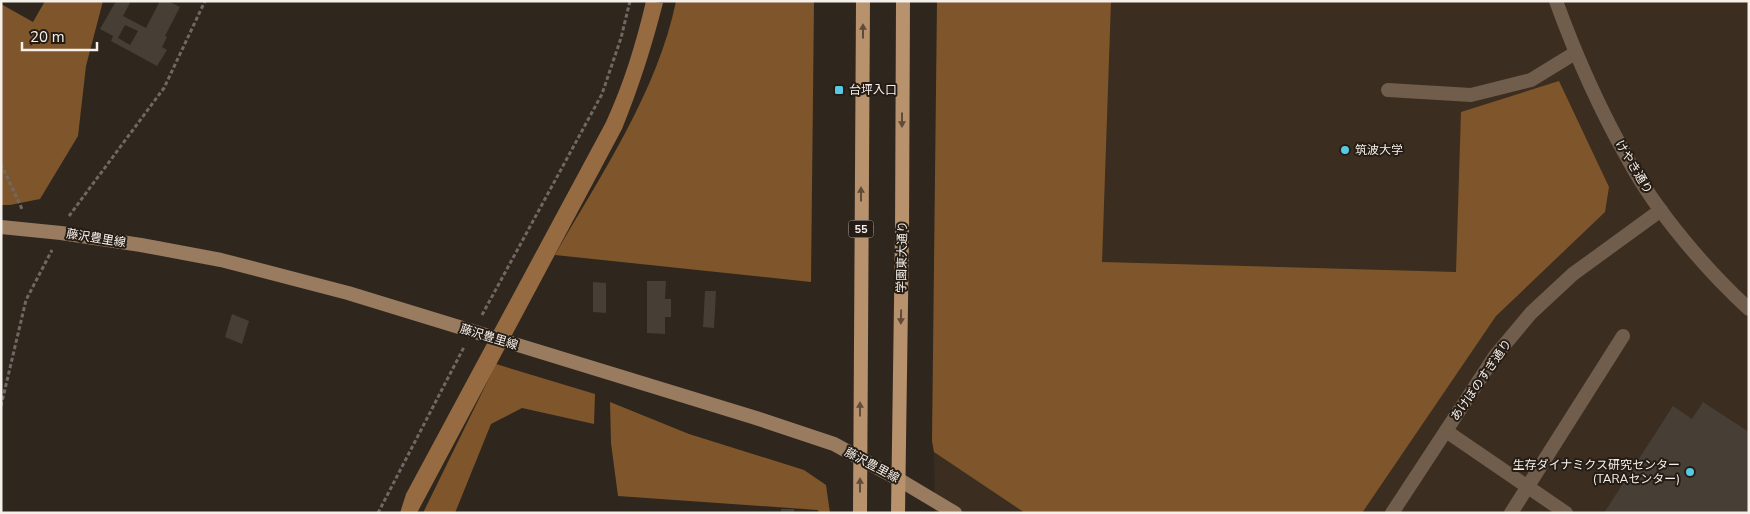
<svg xmlns="http://www.w3.org/2000/svg" width="1750" height="514" font-family="'Nunito Sans','Noto Sans JP',sans-serif">
  <style>
    .built { fill: #3b2d20 }
    .forest { fill: #7f562b }
    .water { fill: #966b41 }
    .building { fill: #473e35; fill-rule: evenodd }
    .lines { fill: none; stroke-linecap: round; stroke-linejoin: round }
    .path { stroke: #706861; stroke-width: 3; stroke-dasharray: 4 2.5; stroke-linecap: butt }
    .service { stroke: #705d4c; stroke-width: 14 }
    .tertiary { stroke: #705d4c; stroke-width: 14 }
    .secondary { stroke: #997b5f; stroke-width: 14 }
    .primary { stroke: #b8916d; stroke-width: 14 }
    .oneway { fill: #604b38 }
    .poi-dot { fill: #57c9e2; stroke: #251d15; stroke-width: 2 }
    .labels { text-anchor: middle; dominant-baseline: central; stroke-width: 4; stroke-linejoin: round; paint-order: stroke }
    .shield { fill: #251d15; stroke: #b7b1aa; stroke-width: 1 }
    .shield-label { font-size: 11px; font-weight: bold; fill: #f6f0ea }
    .poi-label { font-size: 12px; fill: #f6f0ea; stroke: #251d15; text-anchor: start }
    .street-label { font-size: 12px; fill: #f6f0ea; stroke: #251d15 }
  </style>
  <rect width="100%" height="100%" fill="#2f261e"/>
  <polygon class="built" points="942,1 1749,1 1749,513 935,513 934,452 932,441"/>
  <g class="forest">
    <polygon points="45,1 103,1 86,66 78,136 40,199 10,205 1,205 1,4 33,22"/>
    <path d="M676 1H814L811 282 555 255C600 176 658 91 676 1Z"/>
    <polygon points="937,1 1111,1 1102,262 1456,272 1461,112 1559,81 1609,187 1605,212 1496,316 1362,513 1025,513 934,452 932,441"/>
    <polygon points="496,364 595,394 594,424 522,408 491,424 455,513 423,513"/>
    <polygon points="610,402 689,434 804,470 826,485 830,513 819,513 818,510 618,496 611,443"/>
  </g>
  <path class="water" d="M646 1 663 3C652 46 639 87 622 129L417 513H400L406 494 606 122C624 83 636 43 646 1Z"/>
  <g class="building">
    <path d="M116 1H131L123 16 146 28 160 1H168L180 7 165 36 167 37 162 47 167 50 157 66 111 41 113 36 100 29ZM125 25 138 31 130 45 118 38Z"/>
    <polygon points="647,281 666,281 665,299 671,299 671,317 665,317 665,334 647,333"/>
    <polygon points="593,282 606,283 606,313 593,312"/>
    <polygon points="705,291 716,291 714,328 703,327"/>
    <polygon points="232,314 249,321 242,344 225,337"/>
    <polygon points="1703,402 1749,432 1749,513 1604,513 1673,406 1692,419"/>
    <rect x="781" y="509" width="13" height="4"/>
  </g>
  <g class="lines">
    <g class="path">
      <polyline points="1,164 22,209"/>
      <polyline points="69,216 164,88 205,1"/>
      <polyline points="482,315 602,94 621,38 630,1"/>
      <polyline points="1,406 26,300 52,250"/>
      <polyline points="378,513 464,347"/>
    </g>
    <g class="service">
      <polyline points="1388,90 1471,95 1531,80 1575,53"/>
      <polyline points="1446,431 1566,513"/>
      <polyline points="1511,513 1623,336"/>
    </g>
    <g class="tertiary">
      <path d="M1556 1C1576 56 1600 110 1629 161 1656 211 1707 271 1749 309"/>
      <polyline points="1392,513 1495,356 1531,313 1573,274 1661,210"/>
    </g>
    <polyline class="secondary" points="1,227 61,233 141,245 221,260 348,293 756,418 834,444 898,479 955,513"/>
    <g class="primary">
      <polyline points="860,513 863,1"/>
      <polyline points="898,513 902,233 903,1"/>
    </g>
  </g>
  <defs><path id="oneway-solid" d="M-6-.8H1V-3.2L6.5 0L1 3.2V.8H-6Z" transform="scale(1.25)"/></defs>
  <g class="oneway">
    <use href="#oneway-solid" transform="translate(863 31) rotate(-90)"/>
    <use href="#oneway-solid" transform="translate(902 120) rotate(90)"/>
    <use href="#oneway-solid" transform="translate(861 194) rotate(-90)"/>
    <use href="#oneway-solid" transform="translate(901 317) rotate(91)"/>
    <use href="#oneway-solid" transform="translate(860 409) rotate(-90)"/>
    <use href="#oneway-solid" transform="translate(860 485) rotate(-90)"/>
  </g>
  <g class="poi-dot">
    <rect x="834" y="85" width="10" height="10" rx="2.5"/>
    <circle cx="1345" cy="150" r="5"/>
    <circle cx="1690" cy="472" r="5"/>
  </g>
  <g class="labels">
    <rect class="shield" x="848.5" y="220.5" width="25" height="17" rx="4"/>
    <g class="shield-label">
      <text x="861" y="229">55</text>
    </g>
    <g class="poi-label">
      <text x="849" y="90">台坪入口</text>
      <text x="1355" y="150">筑波大学</text>
      <text x="1680" y="465" text-anchor="end">生存ダイナミクス研究センター<tspan x="1680" dy="14">(TARAセンター)</tspan></text>
    </g>
    <g class="street-label">
      <text transform="translate(1634 167) rotate(59)">けやき通り</text>
      <text transform="translate(96 238) rotate(9)">藤沢豊里線</text>
      <text transform="translate(902 257) rotate(-89)">学園東大通り</text>
      <text transform="translate(489 337) rotate(17)">藤沢豊里線</text>
      <text transform="translate(1481 380) rotate(-55)">あけぼのすぎ通り</text>
      <text transform="translate(872 465) rotate(28)">藤沢豊里線</text>
    </g>
  </g>
  <rect width="1750" height="514" fill="none" stroke="#f6f0ea" stroke-width="5"/>
  <path d="M22 42v8h75v-8" fill="none" stroke="#f6f0ea" stroke-width="2.5"/>
  <text x="30" y="42" font-size="15" fill="#f6f0ea" stroke="#251d15" stroke-width="4" paint-order="stroke">20 m</text>
</svg>
